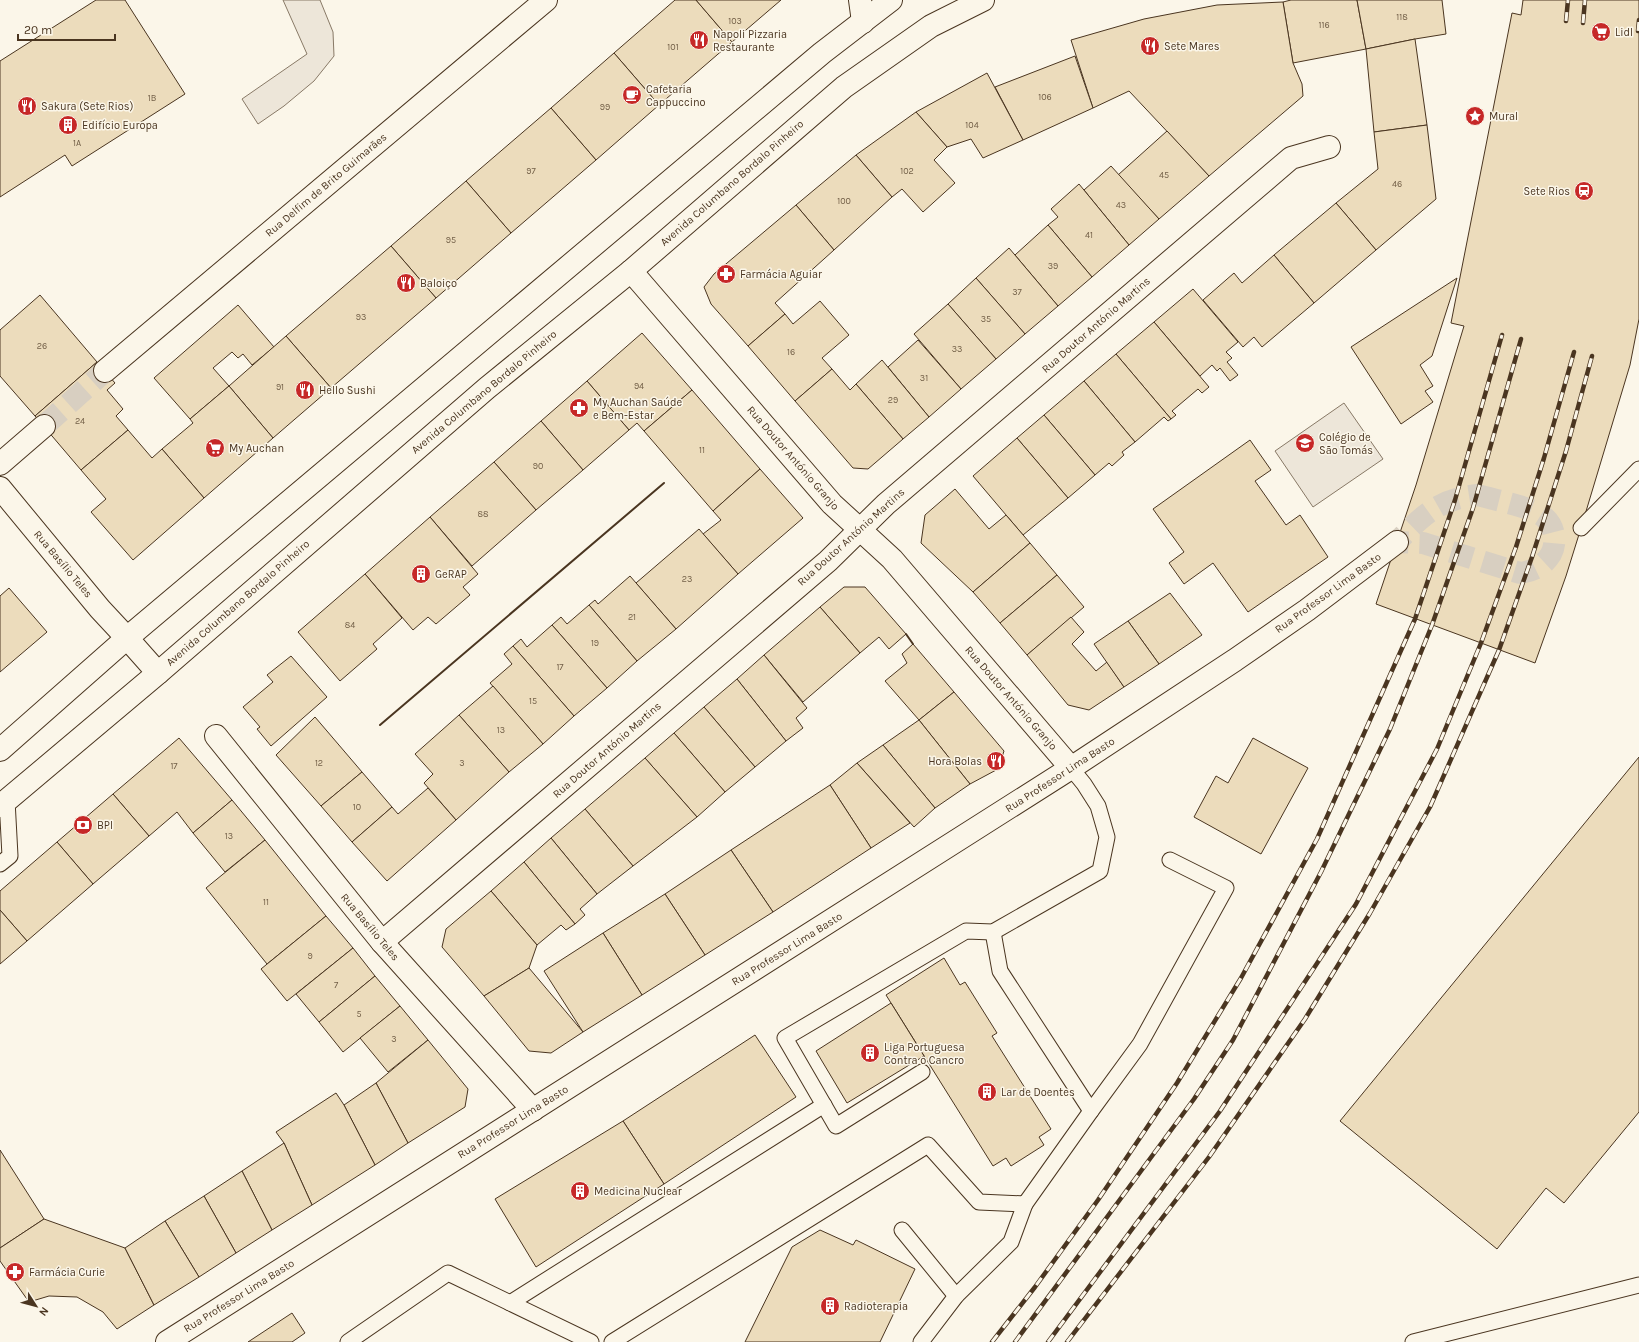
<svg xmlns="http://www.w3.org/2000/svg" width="1639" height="1342" font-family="Karla,sans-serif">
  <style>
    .green { fill: #ede6d9; stroke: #887966 }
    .building { fill: #ecdcbc; stroke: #4a3520 }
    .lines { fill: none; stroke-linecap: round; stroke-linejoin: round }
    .street-tunnel { stroke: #d8cfc1; stroke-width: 22; stroke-dasharray: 22 11; stroke-linecap: butt }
    .lane-casing { stroke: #4a3520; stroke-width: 17 }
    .street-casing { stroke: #4a3520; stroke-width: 24 }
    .primary-casing { stroke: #4a3520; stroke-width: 24 }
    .lane { stroke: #fbf6e9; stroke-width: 15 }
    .street { stroke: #fbf6e9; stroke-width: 22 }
    .primary { stroke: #fbf6e9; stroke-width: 22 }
    .rail-casing { stroke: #4a3520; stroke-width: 4.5 }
    .rail { stroke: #fbf6e9; stroke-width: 3; stroke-dasharray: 9; stroke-linecap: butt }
    .wall { stroke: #4a3520; stroke-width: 2 }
    .labels { text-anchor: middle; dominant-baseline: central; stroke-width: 3; stroke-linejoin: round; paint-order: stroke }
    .number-label { font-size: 9px; fill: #725f47 }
    .poi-label { font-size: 11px; fill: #4a3520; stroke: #fbf6e9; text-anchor: start }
    .street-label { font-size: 11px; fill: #4a3520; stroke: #fbf6e9 }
  </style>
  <rect width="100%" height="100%" fill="#fbf6e9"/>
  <g class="green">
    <polygon points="283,0 320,0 333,32 334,56 314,81 284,106 258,124 242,99 307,54"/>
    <polygon points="1344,403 1383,459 1313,507 1275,451"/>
  </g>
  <g class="building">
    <polygon points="96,0 125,0 185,94 72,166 65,155 0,197 0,61"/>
    <polygon points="675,0 696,0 732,42 659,105 614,53"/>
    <polygon points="696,0 781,0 732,42"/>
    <polygon points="1291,0 1357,0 1366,49 1293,63 1283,2"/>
    <polygon points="1357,0 1442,0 1446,34 1415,39 1366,49"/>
    <polygon points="1523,0 1639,0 1639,319 1630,365 1581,528 1566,576 1535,663 1376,604 1416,485 1464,326 1451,323 1512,13 1521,15"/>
    <polygon points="1283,2 1293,63 1302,84 1303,96 1209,176 1129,91 1093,108 1071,40 1144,19 1217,5"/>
    <polygon points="1415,39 1427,125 1374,132 1366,49"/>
    <polygon points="614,53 659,105 596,160 551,108"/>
    <polygon points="1075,56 1093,108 1023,140 995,87"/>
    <polygon points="987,73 1023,140 983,158 971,139 947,147 916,112"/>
    <polygon points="551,108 596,160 511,233 466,181"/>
    <polygon points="916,112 947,147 934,160 955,183 923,212 902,189 892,197 856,155"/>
    <polygon points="1427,125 1436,199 1376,250 1336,203 1378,169 1374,132"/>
    <polygon points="1167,131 1209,176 1159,219 1118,175"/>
    <polygon points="856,155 892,197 834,250 796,205"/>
    <polygon points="1111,166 1159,219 1129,245 1084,190"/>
    <polygon points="466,181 511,233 436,298 391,246"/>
    <polygon points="1079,184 1129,245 1092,277 1048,225 1058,217 1051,209"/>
    <polygon points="1336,203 1376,250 1314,303 1274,255"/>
    <polygon points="796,205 834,250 775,303 785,314 748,346 711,304 704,287 714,274"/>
    <polygon points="1048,225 1092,277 1058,306 1015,255"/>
    <polygon points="391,246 436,298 331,388 286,336"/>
    <polygon points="1009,248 1058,306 1025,334 976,278"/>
    <polygon points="1274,255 1314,303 1262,347 1254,337 1243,347 1203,300 1234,273 1242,283"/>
    <polygon points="976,278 1025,334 996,359 948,304"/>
    <polygon points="1457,278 1432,356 1420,365 1433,386 1425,391 1433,402 1401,424 1351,347"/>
    <polygon points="1193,289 1238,342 1226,352 1232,358 1227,362 1238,375 1230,381 1220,368 1217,371 1212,365 1200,376 1154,322"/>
    <polygon points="40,295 97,362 35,416 0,376 0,330"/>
    <polygon points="820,301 849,335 822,358 832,369 795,401 748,346 785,314 793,324"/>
    <polygon points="948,304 996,359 961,389 914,334"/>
    <polygon points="238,305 274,347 252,365 243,354 238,358 232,352 213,368 229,386 190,419 154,378"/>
    <polygon points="1154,322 1209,387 1202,393 1198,389 1172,411 1176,415 1171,419 1116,354"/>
    <polygon points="642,333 692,390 644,431 637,423 629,430 587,381"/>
    <polygon points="286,336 331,388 273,438 229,386"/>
    <polygon points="918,340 961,389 929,417 888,367"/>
    <polygon points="1116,354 1171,419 1168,421 1164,417 1135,442 1084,381"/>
    <polygon points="882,360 929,417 903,439 856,384"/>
    <polygon points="97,362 115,383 107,390 123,409 116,416 128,430 81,470 35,416"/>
    <polygon points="832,369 850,390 856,384 903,439 868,469 853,468 795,401"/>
    <polygon points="587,381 629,430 583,470 541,421"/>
    <polygon points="1084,381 1135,442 1122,452 1124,455 1112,466 1109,463 1095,475 1044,415"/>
    <polygon points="229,386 273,438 204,498 162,449 193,423 190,419"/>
    <polygon points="692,390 760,469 713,511 644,431"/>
    <polygon points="1044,415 1095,475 1068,498 1017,438"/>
    <polygon points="541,421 583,470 536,510 494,462"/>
    <polygon points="128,430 152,458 162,449 204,498 133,560 91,512 106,499 81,470"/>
    <polygon points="1017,438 1068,498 1023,535 973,476"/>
    <polygon points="1250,440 1271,470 1255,481 1286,525 1300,515 1328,557 1248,612 1213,563 1184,584 1169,563 1184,552 1153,509"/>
    <polygon points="494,462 536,510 472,566 430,517"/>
    <polygon points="760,469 803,518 738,574 703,534 721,520 713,511"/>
    <polygon points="955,489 989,529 1006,515 1030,543 973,592 921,543 925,515"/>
    <polygon points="430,517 478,574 463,587 470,595 436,624 428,617 413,630 365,574"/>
    <polygon points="699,529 738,574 676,629 636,583"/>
    <polygon points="1030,543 1057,575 1000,623 973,592"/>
    <polygon points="365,574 402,618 373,644 377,649 340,681 298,632"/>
    <polygon points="1057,575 1084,607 1027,655 1000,623"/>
    <polygon points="630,576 676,629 637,661 589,605 595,600 598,604"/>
    <polygon points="844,587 865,587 906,634 889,649 879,637 860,653 820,607"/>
    <polygon points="9,588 47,632 0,672 0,596"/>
    <polygon points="1170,593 1202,635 1159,664 1128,621"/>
    <polygon points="589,605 637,661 607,688 552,625 561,617 567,624"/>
    <polygon points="820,607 860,653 803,702 764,655"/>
    <polygon points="1071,617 1084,632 1072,644 1096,671 1107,662 1124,687 1089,710 1068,705 1027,655"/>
    <polygon points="1128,621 1159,664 1124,687 1094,644"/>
    <polygon points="552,625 607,688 574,716 513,646 521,639 527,647"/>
    <polygon points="913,644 954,692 919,720 885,681 907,663 902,654"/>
    <polygon points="513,646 574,716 543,744 490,683 512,664 504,654"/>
    <polygon points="764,655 807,708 796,718 803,728 786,741 737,679"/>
    <polygon points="291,656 327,697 271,746 257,729 260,727 243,707 273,682 267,675"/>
    <polygon points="737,679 786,741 755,767 704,707"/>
    <polygon points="493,686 543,744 509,772 459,715"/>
    <polygon points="954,692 1004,751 998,769 970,784 919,720"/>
    <polygon points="704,707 755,767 725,792 674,733"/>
    <polygon points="459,715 509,772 456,820 424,783 433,774 415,754"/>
    <polygon points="315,717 362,772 321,806 276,755"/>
    <polygon points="919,720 970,784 935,808 883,745"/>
    <polygon points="674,733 725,792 697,817 645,758"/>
    <polygon points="179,738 232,800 193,833 177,812 149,836 113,794"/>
    <polygon points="1253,738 1308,768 1261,854 1194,817 1216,776 1228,783"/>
    <polygon points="883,745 935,808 914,827 857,763"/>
    <polygon points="1639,757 1639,1112 1564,1203 1546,1188 1497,1249 1340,1121"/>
    <polygon points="645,758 697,817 633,866 585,809"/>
    <polygon points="857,763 910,823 871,848 830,785"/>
    <polygon points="362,772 392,807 352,842 321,806"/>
    <polygon points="830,785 871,848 773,912 731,850"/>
    <polygon points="428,788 456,820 387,881 352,842 392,807 398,814"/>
    <polygon points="113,794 149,836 93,884 57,842"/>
    <polygon points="232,800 265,840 225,872 193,833"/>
    <polygon points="585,809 633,866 597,894 551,838"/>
    <polygon points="551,838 597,894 580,909 585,915 575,924 524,862"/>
    <polygon points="265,840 326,916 267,964 206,888"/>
    <polygon points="57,842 93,884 27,941 0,910 0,891"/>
    <polygon points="731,850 773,912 705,955 665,894"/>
    <polygon points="524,862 575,924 566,930 561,925 537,945 491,891"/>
    <polygon points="491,891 537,945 529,968 484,996 442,947 446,929"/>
    <polygon points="665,894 705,955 642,995 603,933"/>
    <polygon points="0,910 27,941 0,964"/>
    <polygon points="326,916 353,948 287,1001 261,969"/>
    <polygon points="603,933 642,995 583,1032 544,971"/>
    <polygon points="353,948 375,976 319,1022 296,994"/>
    <polygon points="944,958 960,985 965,982 997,1033 992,1036 1051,1129 1039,1137 1044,1145 1011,1166 1006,1158 993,1166 886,995"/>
    <polygon points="529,968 583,1032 551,1053 529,1051 484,996"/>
    <polygon points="375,976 400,1006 343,1052 319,1022"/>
    <polygon points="891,1003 924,1056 847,1103 816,1051"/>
    <polygon points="400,1006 428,1040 388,1072 360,1038"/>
    <polygon points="755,1035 796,1097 664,1184 623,1121"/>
    <polygon points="428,1040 468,1089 465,1107 408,1143 376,1083"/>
    <polygon points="376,1083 408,1143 375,1165 344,1105"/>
    <polygon points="336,1093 344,1105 375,1165 312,1205 284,1143 276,1132"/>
    <polygon points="623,1121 664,1184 536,1267 495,1199"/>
    <polygon points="284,1143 312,1205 272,1230 242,1171"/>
    <polygon points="0,1150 44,1219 0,1248"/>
    <polygon points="242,1171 272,1230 236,1253 204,1196"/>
    <polygon points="204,1196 236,1253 199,1277 165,1221"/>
    <polygon points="44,1219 125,1248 154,1305 117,1329 103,1312 77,1297 49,1296 29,1302 0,1261 0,1248"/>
    <polygon points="165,1221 199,1277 154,1305 125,1248"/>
    <polygon points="820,1230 853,1245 856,1240 915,1269 880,1342 745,1342 792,1247"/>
    <polygon points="292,1313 305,1333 292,1342 248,1342"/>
  </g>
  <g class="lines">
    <g class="street-tunnel">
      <polyline points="44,426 105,371"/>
      <path d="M1478 495C1494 500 1534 507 1545 518 1555 527 1557 543 1551 554 1544 566 1533 571 1520 573L1423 543 1397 542C1422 516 1440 498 1478 495Z"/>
    </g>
    <g class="lane-casing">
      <g id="lane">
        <polyline points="1581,528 1639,469"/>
        <polyline points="0,864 10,856 7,800"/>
        <polyline points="993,932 1000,971 1091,1111"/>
        <polyline points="922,1072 836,1126 785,1038 966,931 993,932 1100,871 1107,837 1098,806 1084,784 1071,768"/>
        <polyline points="902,1230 956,1296"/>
        <polyline points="510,1303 824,1105"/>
        <polyline points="348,1342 448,1273 591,1342"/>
        <polyline points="612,1342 928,1145 979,1202 1025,1204 1091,1111 1140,1044 1226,888 1170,860"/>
        <polyline points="921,1342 956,1296 1011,1242 1025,1204"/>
        <polyline points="1413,1342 1639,1285"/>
      </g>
    </g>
    <g class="street-casing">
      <g id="street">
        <polyline points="860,0 863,22"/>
        <polyline points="631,271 832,504 892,559 1071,768"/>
        <polyline points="105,371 546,0"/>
        <polyline points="0,464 44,426"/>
        <polyline points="0,488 100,609 127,638"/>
        <polyline points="216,736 382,942 533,1110"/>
        <polyline points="382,942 828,561 886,504 1291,158 1329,147"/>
        <polyline points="167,1342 1071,768 1235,660 1307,610 1397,542"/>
      </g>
    </g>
    <g class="primary-casing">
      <g id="primary">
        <polyline points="127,638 158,673"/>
        <polyline points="0,750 127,638 822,53 891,0"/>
        <polyline points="0,806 158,673 487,388 631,271 844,87 931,26 983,0"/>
      </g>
    </g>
    <use href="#lane" class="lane"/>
    <use href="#street" class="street"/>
    <use href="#primary" class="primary"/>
    <g class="rail-casing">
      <g id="rail">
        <polyline points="1566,21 1568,0"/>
        <polyline points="1583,23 1585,0"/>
        <polyline points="1638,31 1639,20"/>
        <polyline points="992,1342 1035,1287 1098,1200 1177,1083 1241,978 1317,839 1415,619 1455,500 1502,335"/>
        <polyline points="1015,1342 1194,1099 1233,1040 1321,872 1390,729 1432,625 1473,508 1521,339"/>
        <polyline points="1048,1342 1220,1111 1356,904 1437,749 1481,643 1516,547 1544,458 1574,352"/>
        <polyline points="1067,1342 1209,1157 1305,1019 1370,913 1430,807 1499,650 1532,557 1566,451 1592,356"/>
      </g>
    </g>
    <use href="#rail" class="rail"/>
    <g class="wall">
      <polyline points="906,634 913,644"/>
      <polyline points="380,725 664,483"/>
    </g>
  </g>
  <defs>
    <g id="supermarket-disc" transform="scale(1)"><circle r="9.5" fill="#c62828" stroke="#fbf6e9"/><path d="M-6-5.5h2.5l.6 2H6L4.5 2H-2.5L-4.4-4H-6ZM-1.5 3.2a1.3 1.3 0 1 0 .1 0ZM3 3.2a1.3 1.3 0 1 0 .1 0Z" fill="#fff"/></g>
    <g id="restaurant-disc" transform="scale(1)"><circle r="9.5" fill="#c62828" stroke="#fbf6e9"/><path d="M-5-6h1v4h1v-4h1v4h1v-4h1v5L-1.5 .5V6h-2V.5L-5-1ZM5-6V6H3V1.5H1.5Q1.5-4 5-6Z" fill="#fff"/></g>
    <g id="cafe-disc" transform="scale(1)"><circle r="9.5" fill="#c62828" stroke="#fbf6e9"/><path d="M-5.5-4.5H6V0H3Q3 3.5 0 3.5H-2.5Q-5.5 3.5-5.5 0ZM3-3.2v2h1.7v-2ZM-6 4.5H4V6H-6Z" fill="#fff"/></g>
    <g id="sight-disc" transform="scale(1)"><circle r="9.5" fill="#c62828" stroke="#fbf6e9"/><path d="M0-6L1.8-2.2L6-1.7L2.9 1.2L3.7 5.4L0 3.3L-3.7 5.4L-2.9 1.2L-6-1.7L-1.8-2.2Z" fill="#fff"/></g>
    <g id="building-disc" transform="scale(1)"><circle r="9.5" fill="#c62828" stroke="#fbf6e9"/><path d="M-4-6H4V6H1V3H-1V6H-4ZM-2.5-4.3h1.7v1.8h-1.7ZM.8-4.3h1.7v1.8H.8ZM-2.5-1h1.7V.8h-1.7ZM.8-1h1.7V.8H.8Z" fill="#fff"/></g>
    <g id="station-disc" transform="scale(1)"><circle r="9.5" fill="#c62828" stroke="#fbf6e9"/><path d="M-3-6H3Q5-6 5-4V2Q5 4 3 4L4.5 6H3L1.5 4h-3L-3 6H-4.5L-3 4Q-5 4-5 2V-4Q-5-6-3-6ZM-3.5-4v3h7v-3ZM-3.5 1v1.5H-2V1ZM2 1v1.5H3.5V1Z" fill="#fff"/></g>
    <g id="pharmacy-disc" transform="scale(1)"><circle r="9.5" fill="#c62828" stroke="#fbf6e9"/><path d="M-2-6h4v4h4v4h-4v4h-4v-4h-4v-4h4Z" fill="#fff"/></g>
    <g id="school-disc" transform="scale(1)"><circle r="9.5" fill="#c62828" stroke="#fbf6e9"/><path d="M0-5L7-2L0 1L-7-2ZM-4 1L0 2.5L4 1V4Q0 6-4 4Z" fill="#fff"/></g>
    <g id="bank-disc" transform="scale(1)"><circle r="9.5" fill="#c62828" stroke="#fbf6e9"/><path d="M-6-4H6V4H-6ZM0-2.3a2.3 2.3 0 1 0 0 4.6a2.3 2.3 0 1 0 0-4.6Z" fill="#fff"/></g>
  </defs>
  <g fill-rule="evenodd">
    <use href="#supermarket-disc" x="1601" y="32"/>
    <use href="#restaurant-disc" x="699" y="40"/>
    <use href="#restaurant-disc" x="1150" y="46"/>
    <use href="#cafe-disc" x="632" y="95"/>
    <use href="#restaurant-disc" x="27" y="106"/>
    <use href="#sight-disc" x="1475" y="116"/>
    <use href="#building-disc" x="68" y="125"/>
    <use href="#station-disc" x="1584" y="191"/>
    <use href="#pharmacy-disc" x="726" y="274"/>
    <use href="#restaurant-disc" x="406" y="283"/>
    <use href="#restaurant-disc" x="305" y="390"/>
    <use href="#pharmacy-disc" x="579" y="408"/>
    <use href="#school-disc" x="1305" y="443"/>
    <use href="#supermarket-disc" x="215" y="448"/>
    <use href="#building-disc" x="421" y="574"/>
    <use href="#restaurant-disc" x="996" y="761"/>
    <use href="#bank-disc" x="83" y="825"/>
    <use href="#building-disc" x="870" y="1053"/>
    <use href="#building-disc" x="987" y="1092"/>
    <use href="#building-disc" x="580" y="1191"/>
    <use href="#pharmacy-disc" x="15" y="1272"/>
    <use href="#building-disc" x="830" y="1306"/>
  </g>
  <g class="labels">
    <g class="number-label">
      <text x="1402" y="17">118</text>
      <text x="735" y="21">103</text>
      <text x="1324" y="25">116</text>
      <text x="673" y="47">101</text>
      <text x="1045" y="97">106</text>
      <text x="152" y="98">1B</text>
      <text x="605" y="107">99</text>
      <text x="972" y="125">104</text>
      <text x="77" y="143">1A</text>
      <text x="531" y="171">97</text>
      <text x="907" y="171">102</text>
      <text x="1164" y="175">45</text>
      <text x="1397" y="184">46</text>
      <text x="844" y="201">100</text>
      <text x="1121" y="205">43</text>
      <text x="1089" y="235">41</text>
      <text x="451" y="240">95</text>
      <text x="1053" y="266">39</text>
      <text x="1017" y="292">37</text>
      <text x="361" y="317">93</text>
      <text x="986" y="319">35</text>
      <text x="42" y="346">26</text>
      <text x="957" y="349">33</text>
      <text x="791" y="352">16</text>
      <text x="924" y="378">31</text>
      <text x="639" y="386">94</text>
      <text x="280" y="387">91</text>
      <text x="893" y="400">29</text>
      <text x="80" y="421">24</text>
      <text x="702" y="450">11</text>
      <text x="538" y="466">90</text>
      <text x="483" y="514">88</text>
      <text x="687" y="579">23</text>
      <text x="632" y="617">21</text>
      <text x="350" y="625">84</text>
      <text x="595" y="643">19</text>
      <text x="560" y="667">17</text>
      <text x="533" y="701">15</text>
      <text x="501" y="730">13</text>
      <text x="319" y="763">12</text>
      <text x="462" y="763">3</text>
      <text x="174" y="766">17</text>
      <text x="357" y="807">10</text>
      <text x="229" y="836">13</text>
      <text x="266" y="902">11</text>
      <text x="310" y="956">9</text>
      <text x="336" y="985">7</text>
      <text x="359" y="1014">5</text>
      <text x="394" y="1039">3</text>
    </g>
    <g class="poi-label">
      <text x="1615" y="32">Lidl</text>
      <text x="713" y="34">Napoli Pizzaria<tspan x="713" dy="13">Restaurante</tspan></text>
      <text x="1164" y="46">Sete Mares</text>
      <text x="646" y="89">Cafetaria<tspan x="646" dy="13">Cappuccino</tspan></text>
      <text x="41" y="106">Sakura (Sete Rios)</text>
      <text x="1489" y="116">Mural</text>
      <text x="82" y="125">Edifício Europa</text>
      <text x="1570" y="191" text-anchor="end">Sete Rios</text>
      <text x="740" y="274">Farmácia Aguiar</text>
      <text x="420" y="283">Baloiço</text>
      <text x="319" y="390">Hello Sushi</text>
      <text x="593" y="402">My Auchan Saúde<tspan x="593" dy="13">e Bem-Estar</tspan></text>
      <text x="1319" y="437">Colégio de<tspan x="1319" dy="13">São Tomás</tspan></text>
      <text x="229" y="448">My Auchan</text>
      <text x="435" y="574">GeRAP</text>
      <text x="982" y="761" text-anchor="end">Hora Bolas</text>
      <text x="97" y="825">BPI</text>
      <text x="884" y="1047">Liga Portuguesa<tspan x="884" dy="13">Contra o Cancro</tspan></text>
      <text x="1001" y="1092">Lar de Doentes</text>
      <text x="594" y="1191">Medicina Nuclear</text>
      <text x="29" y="1272">Farmácia Curie</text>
      <text x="844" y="1306">Radioterapia</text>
    </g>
    <g class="street-label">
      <text transform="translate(732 183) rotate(-41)">Avenida Columbano Bordalo Pinheiro</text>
      <text transform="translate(326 185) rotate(-40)">Rua Delfim de Brito Guimarães</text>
      <text transform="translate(1096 325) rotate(-41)">Rua Doutor António Martins</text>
      <text transform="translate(484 392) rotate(-40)">Avenida Columbano Bordalo Pinheiro</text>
      <text transform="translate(793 458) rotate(49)">Rua Doutor António Granjo</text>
      <text transform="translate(851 537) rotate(-42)">Rua Doutor António Martins</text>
      <text transform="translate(63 564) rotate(50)">Rua Basílio Teles</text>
      <text transform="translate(1328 593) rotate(-36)">Rua Professor Lima Basto</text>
      <text transform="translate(238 603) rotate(-41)">Avenida Columbano Bordalo Pinheiro</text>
      <text transform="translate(1011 698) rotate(49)">Rua Doutor António Granjo</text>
      <text transform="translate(607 750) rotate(-41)">Rua Doutor António Martins</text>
      <text transform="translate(1060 775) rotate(-33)">Rua Professor Lima Basto</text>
      <text transform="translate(370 927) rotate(50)">Rua Basílio Teles</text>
      <text transform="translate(787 949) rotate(-32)">Rua Professor Lima Basto</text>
      <text transform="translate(513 1122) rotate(-32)">Rua Professor Lima Basto</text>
      <text transform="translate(239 1296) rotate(-32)">Rua Professor Lima Basto</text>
    </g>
  </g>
  <g transform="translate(36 1306) rotate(126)" stroke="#fbf6e9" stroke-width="3" paint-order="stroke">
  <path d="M0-3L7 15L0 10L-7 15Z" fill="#4a3520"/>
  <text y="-6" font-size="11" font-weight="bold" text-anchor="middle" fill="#4a3520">N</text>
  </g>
  <path d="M18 34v6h97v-6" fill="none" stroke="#4a3520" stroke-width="2"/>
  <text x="24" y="34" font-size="12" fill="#4a3520" stroke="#fbf6e9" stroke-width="3" paint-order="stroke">20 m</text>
</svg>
